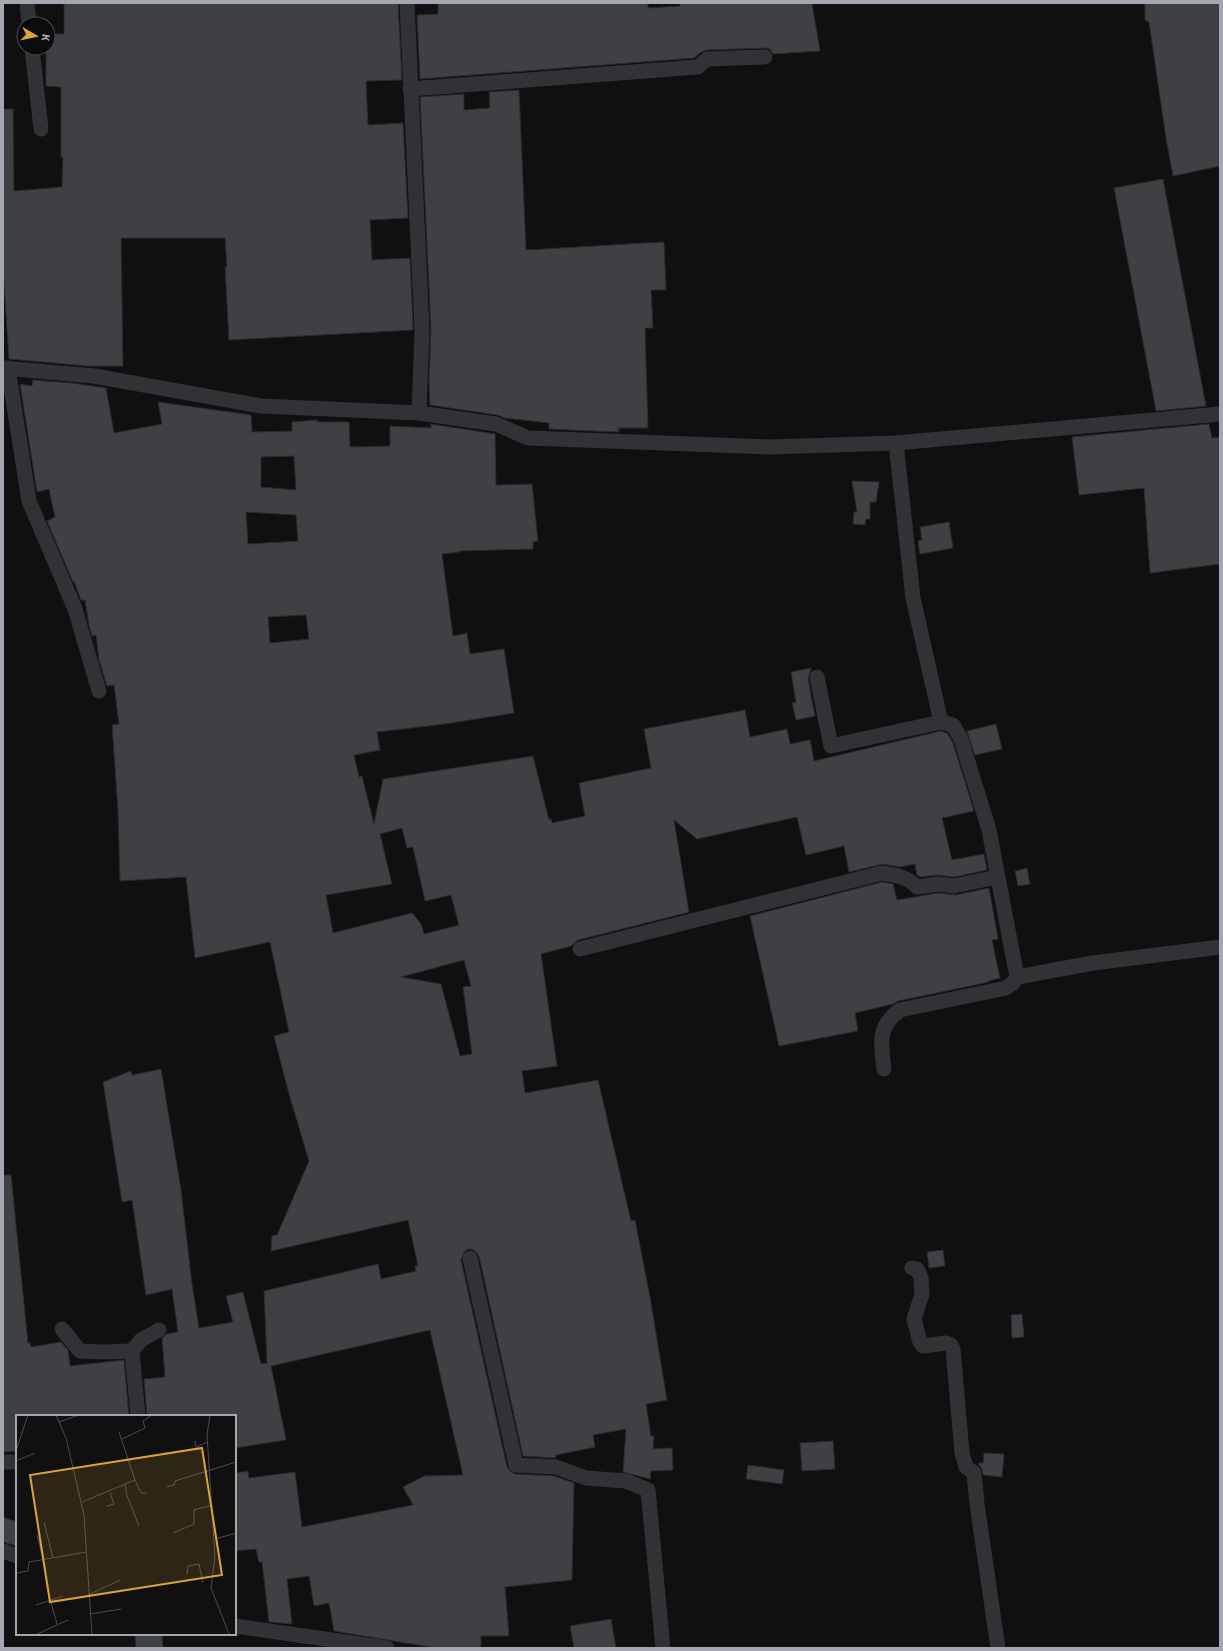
<svg xmlns="http://www.w3.org/2000/svg" width="1223" height="1651" font-family="Signika,sans-serif">
  <style>
    .building { fill: #3f4044; stroke: #2a2a2c; fill-rule: evenodd }
    .lines { fill: none; stroke-linecap: round; stroke-linejoin: round }
    .minor { stroke: #313235; stroke-width: 15 }
    .inset-road { fill: none; stroke: #4a4c51; stroke-width: 1 }
    .view { fill: #dca33c; fill-opacity: 0.15; stroke: #dca33c; stroke-width: 2 }
    .inset-edge { fill: none; stroke: #a2a7b0; stroke-width: 2 }
  </style>
  <rect width="100%" height="100%" fill="#101011"/>
  <g class="building">
    <polygon points="64,3 398,3 402,80 366,81 368,125 403,123 408,218 370,220 372,260 410,258 413,330 229,340 225,267 227,267 225,238 121,238 123,366 88,366 9,359 3,268 3,109 13,109 14,191 62,187 63,157 61,157 61,87 46,86 46,48 48,48 48,34 64,34"/>
    <polygon points="438,3 648,3 648,8 680,6 680,3 812,3 820,51 773,54 770,49 765,48 707,50 701,52 694,58 420,79 417,15 438,14"/>
    <polygon points="1145,3 1220,3 1220,166 1173,176 1166,138 1149,22 1145,20"/>
    <polygon points="519,90 526,250 664,242 666,290 651,290 653,328 645,328 648,428 619,428 619,432 549,429 549,423 505,418 497,415 430,405 429,380 431,330 420,97 464,94 464,110 490,108 489,92"/>
    <polygon points="1163,179 1206,406 1156,411 1114,188"/>
    <path d="M33 380 72 383 106 388 114 433 162 424 158 402 251 415 252 432 292 431V422L317 420V422H349L350 447 390 446V426L431 428V424L495 434 496 485 532 484 538 541 533 542V549L459 551V552L442 554 453 636 467 633 470 654 504 649 514 713 445 724 377 732 380 750 354 755 359 777 362 776 374 824 383 779 533 756 549 820 551 819 552 823 585 816 579 783 651 768 644 729 745 710 750 737 787 729 790 744 810 740 814 761 941 731 947 733 953 743 974 811 942 818 952 860 984 854 987 870 954 877 937 875 920 877 917 875 915 864 900 867 883 864 849 872 844 846 806 855 797 817 697 839 674 820 689 912 578 940 571 946 541 954 557 1066 522 1071 525 1093 598 1080 631 1221 635 1220 650 1297 667 1400 646 1404 651 1436H654L653 1449 672 1448 673 1470 651 1471 650 1479 623 1472 626 1429 593 1435 595 1447 556 1455 555 1458 523 1456 479 1256 476 1252 472 1249H468L464 1252 461 1260 507 1467 511 1472 515 1474 554 1476 574 1483 572 1580 505 1587 509 1636H481V1648H436L334 1631 329 1603 314 1606 309 1576 287 1579 292 1624 269 1622 262 1562H259L256 1549 235 1551V1473L248 1471 249 1478 295 1472 302 1527 413 1505 403 1487 424 1476 463 1475 430 1330 271 1366 286 1440 235 1448V1416H147L144 1379 165 1377 162 1338 167 1334 178 1332 172 1289 146 1295 132 1200 122 1202 103 1082 131 1071 132 1075 161 1069 181 1190 192 1284 199 1328 233 1322 226 1296 243 1292 261 1364 267 1363 264 1291 378 1264 381 1279 416 1271 415 1266H418L408 1220 271 1251 272 1236 277 1235 309 1161 289 1094 274 1036 289 1032 270 942 195 958 186 877 120 881 118 810 112 725 119 724 114 685 107 686 99 660 96 635 92 636 89 625 85 600H81L74 581 73 582 47 521 55 517 49 489 37 492 20 384 32 386ZM294 456 296 490 261 487V457ZM246 512 296 515 298 541 248 544ZM306 615 309 639 270 643 268 617ZM402 828 407 848 413 847 425 901 451 895 459 925 424 934 421 924 412 913 333 933 326 895 392 884 380 834ZM464 960 471 986 463 987 472 1054 460 1056 441 984 401 977Z"/>
    <polygon points="1209,424 1212,438 1220,437 1220,564 1150,573 1144,488 1079,495 1072,437"/>
    <polygon points="852,481 879,482 876,502 870,502 870,519 866,519 865,525 853,524 854,512 857,512"/>
    <polygon points="949,522 953,548 920,554 918,541 922,540 920,527"/>
    <polygon points="811,668 808,679 815,716 796,720 792,703 796,702 791,672"/>
    <polygon points="996,724 1002,749 975,755 967,731"/>
    <polygon points="1027,868 1030,884 1018,886 1015,871"/>
    <polygon points="882,882 893,884 897,900 938,893 956,895 989,888 998,939 992,940 1000,978 988,981 989,982 898,1001 893,1004 855,1013 858,1031 779,1046 750,916"/>
    <polygon points="3,1175 11,1175 28,1343 30,1343 31,1347 61,1342 68,1350 70,1366 124,1360 129,1416 17,1416 17,1451 3,1452"/>
    <polygon points="943,1250 945,1266 929,1268 927,1252"/>
    <polygon points="1022,1314 1024,1337 1012,1338 1011,1315"/>
    <polygon points="833,1441 835,1469 802,1471 800,1443"/>
    <polygon points="984,1453 1004,1454 1002,1477 983,1475 982,1469 979,1465 979,1463 983,1463"/>
    <polygon points="748,1465 784,1470 782,1484 746,1479"/>
    <polygon points="3,1517 17,1522 17,1546 3,1542"/>
    <polygon points="611,1619 616,1648 574,1648 570,1626"/>
    <polygon points="135,1634 162,1634 163,1648 136,1648"/>
  </g>
  <g class="lines">
    <g class="minor">
      <polyline points="27,3 29,24"/>
      <polyline points="407,3 422,330 419,413"/>
      <polyline points="32,48 41,129"/>
      <polyline points="410,89 698,67 707,59 765,57"/>
      <polyline points="3,368 94,376 261,406 419,413 496,424 528,438 769,447 896,443 1220,414"/>
      <polyline points="8,368 29,501 75,609 99,691"/>
      <polyline points="896,443 913,598 941,722 953,725 961,739 989,830 1017,977 1093,963 1220,947"/>
      <polyline points="817,677 831,746 941,722"/>
      <path d="M580 949 882 873C896 875 908 877 917 887L938 884 954 886 997 877"/>
      <path d="M884 1069C881 1044 877 1026 900 1010L1006 988 1013 983 1017 977"/>
      <polyline points="470,1258 516,1465 556,1467 586,1478 626,1481 648,1490 663,1648"/>
      <polyline points="912,1268 917,1269 921,1278 922,1294 914,1319 920,1342 923,1346 946,1343 951,1345 953,1349 962,1453 966,1467 974,1473 977,1504 998,1648"/>
      <polyline points="62,1329 80,1351 103,1352 132,1351 138,1416"/>
      <polyline points="132,1351 141,1340 159,1330"/>
      <polyline points="3,1462 17,1462"/>
      <polyline points="3,1551 17,1556"/>
      <polyline points="235,1626 387,1648"/>
    </g>
  </g>
  <g transform="translate(16 1415)">
    <rect width="220" height="220" fill="#101011"/>
    <path class="inset-road" d="M40 0 50 23 68 100 76 220M194 0 191 20 199 141 195 173 213 219M43 7 63 0M106 24 129 13 127 6 136 0M179 26 180 32 192 27M0 36 12 0M0 46 19 38M119 65 125 78H131M109 69 111 81 123 111M151 72 158 70 159 66 220 47M66 87 119 65 103 17M91 91 98 89 94 78M28 107 37 143M157 118 178 109V95L197 90M21 120 27 144M199 124 220 118M0 158 12 156 13 147 70 137M171 159 172 151 183 149 187 168M72 180 104 165M34 184 41 209M20 190 47 181M74 199 105 194M19 220 52 205"/>
    <path class="view" d="M186 33 206 160 34 187 14 60Z"/>
    <rect width="220" height="220" class="inset-edge"/>
  </g>
  <rect width="1223" height="1651" fill="none" stroke="#a2a7b0" stroke-width="8"/>
  <g transform="translate(36 36) rotate(99)"><circle r="19" fill="#0b0b0c" stroke="#47494e"/>
  <path d="M0-3L7 15L0 10L-7 15Z" fill="#dca33c"/>
  <text y="-6" font-size="11" font-weight="bold" text-anchor="middle" fill="#a2a7b0">K</text>
  </g>
</svg>
